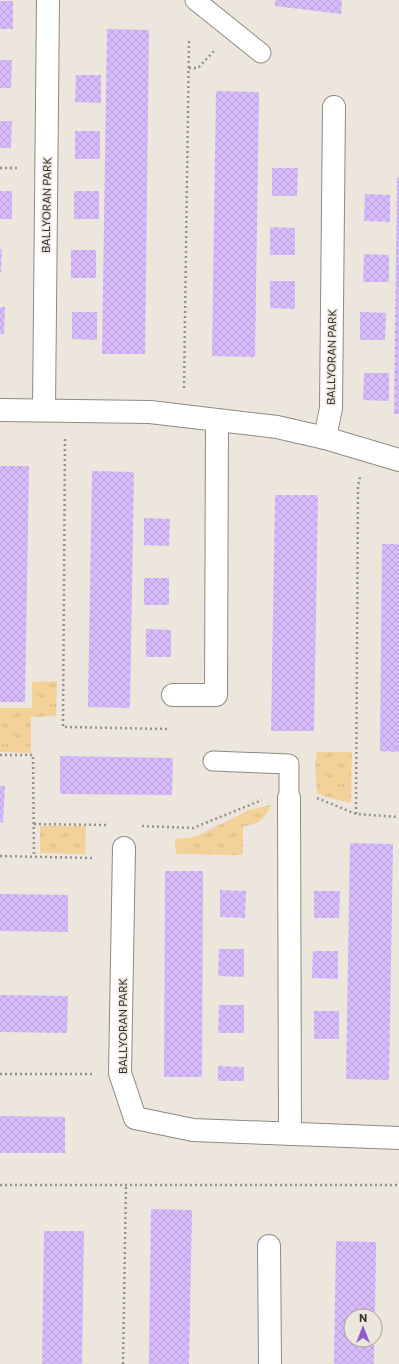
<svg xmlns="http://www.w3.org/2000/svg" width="399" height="1364" font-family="Commissioner,sans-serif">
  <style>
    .grass { fill: url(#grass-tufts) }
    .building { fill: url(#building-cross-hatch) }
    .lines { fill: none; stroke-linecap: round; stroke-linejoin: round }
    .lane-casing { stroke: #8f8a82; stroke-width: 21 }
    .street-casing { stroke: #8f8a82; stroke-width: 24 }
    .path { stroke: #95918a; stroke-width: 2.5; stroke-dasharray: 2 3; stroke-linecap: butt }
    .lane { stroke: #fff; stroke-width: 19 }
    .street { stroke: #fff; stroke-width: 22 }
    .labels { text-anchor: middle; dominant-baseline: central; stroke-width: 3; stroke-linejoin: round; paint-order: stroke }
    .street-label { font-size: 11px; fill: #32302c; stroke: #ece6dd }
  </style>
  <defs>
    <pattern id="grass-tufts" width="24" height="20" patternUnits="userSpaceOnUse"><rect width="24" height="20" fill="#f3d29a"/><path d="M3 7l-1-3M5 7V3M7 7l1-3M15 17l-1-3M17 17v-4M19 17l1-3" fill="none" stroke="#d1b585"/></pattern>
    <pattern id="building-cross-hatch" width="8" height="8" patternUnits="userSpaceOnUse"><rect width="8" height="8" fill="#d7bbfd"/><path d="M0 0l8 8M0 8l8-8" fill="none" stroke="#b9a1d9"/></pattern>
  </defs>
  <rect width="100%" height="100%" fill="#ece6dd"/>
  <g class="grass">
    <polygon points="57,681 56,716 31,717 31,753 0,752 0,708 32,708 32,682"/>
    <polygon points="317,752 352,752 351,803 333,799 317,793 315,765"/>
    <path d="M271 805C264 819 259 826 243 826V855L176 854 175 839 195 837 249 810Z"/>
    <polygon points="40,826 86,826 85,854 40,853"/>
  </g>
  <g class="building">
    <polygon points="275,0 342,0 341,14 275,6"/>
    <rect x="0" y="1" width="13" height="28"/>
    <polygon points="107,29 149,30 145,354 102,354"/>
    <polygon points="0,60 12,60 11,88 0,88"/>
    <polygon points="76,75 101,75 101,103 75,102"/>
    <polygon points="216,91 259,92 255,357 212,356"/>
    <polygon points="0,121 12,121 11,148 0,148"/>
    <rect x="75" y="131" width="25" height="28"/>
    <polygon points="272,168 298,168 297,196 272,196"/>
    <polygon points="397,178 399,178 399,414 394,414"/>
    <rect x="0" y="191" width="12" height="28"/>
    <rect x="74" y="191" width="25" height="28"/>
    <polygon points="365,194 390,195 390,222 364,221"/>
    <polygon points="270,227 295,228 295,255 270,255"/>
    <polygon points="0,249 2,249 1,272 0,272"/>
    <rect x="71" y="250" width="25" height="28"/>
    <polygon points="364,254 389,255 389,282 363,282"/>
    <polygon points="270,281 295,281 295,309 270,308"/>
    <polygon points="0,307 5,307 4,334 0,334"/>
    <polygon points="72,312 97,312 97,340 72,339"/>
    <polygon points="360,312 386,313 385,340 360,340"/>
    <polygon points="364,373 389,373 389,401 363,400"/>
    <polygon points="0,466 29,466 25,702 0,702"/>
    <polygon points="92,471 134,472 130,708 88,707"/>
    <polygon points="275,495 318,495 314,731 271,731"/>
    <polygon points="144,518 170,519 169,546 144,545"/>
    <polygon points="382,544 399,544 399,752 380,751"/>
    <rect x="144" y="578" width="25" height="27"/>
    <polygon points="146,629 171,630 171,657 146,657"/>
    <polygon points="60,756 173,758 172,795 60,794"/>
    <polygon points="0,786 5,786 3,823 0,822"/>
    <polygon points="350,843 393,844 389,1080 346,1079"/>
    <polygon points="165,871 203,871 202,1077 164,1077"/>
    <polygon points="220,890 246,891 245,918 220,917"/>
    <polygon points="314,891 340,891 339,918 314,918"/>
    <polygon points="0,894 68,895 68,932 0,931"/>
    <polygon points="219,949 244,949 244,977 218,976"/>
    <polygon points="313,951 338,951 338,979 312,978"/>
    <polygon points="0,995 68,996 67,1033 0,1032"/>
    <polygon points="219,1005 244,1005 244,1033 218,1033"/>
    <rect x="314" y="1011" width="25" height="28"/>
    <polygon points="218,1066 244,1067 244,1081 218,1081"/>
    <polygon points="0,1116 65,1117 65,1153 0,1153"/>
    <polygon points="151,1209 192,1210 189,1364 149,1364"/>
    <polygon points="44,1231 84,1231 82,1364 42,1364"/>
    <polygon points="336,1241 376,1242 375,1316 351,1316 351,1340 374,1340 374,1364 334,1364"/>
  </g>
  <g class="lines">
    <g class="lane-casing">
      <g id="lane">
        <polyline points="195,0 261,53"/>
        <polyline points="213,761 289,764 289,798"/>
      </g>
    </g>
    <g class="street-casing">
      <g id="street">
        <polyline points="44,409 48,0"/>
        <polyline points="0,410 150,412 277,427 325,438 399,460"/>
        <polyline points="325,438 331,408 334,107"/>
        <polyline points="173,695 216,695 217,420"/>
        <polyline points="289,798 290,1134"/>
        <polyline points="124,848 120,1073 135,1118 193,1130 399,1138"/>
        <polyline points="269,1246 270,1364"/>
      </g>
    </g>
    <g class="path">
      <polyline points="189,68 198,68 215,50"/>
      <polyline points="0,168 19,168"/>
      <polyline points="184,388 189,39"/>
      <polyline points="65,439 63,727 169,729"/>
      <polyline points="0,755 33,755 34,857"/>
      <polyline points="317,798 356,814 399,817"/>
      <polyline points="356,814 358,486 360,477"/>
      <polyline points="34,824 107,825"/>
      <polyline points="142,826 193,828 262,800"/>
      <polyline points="0,856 92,858"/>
      <polyline points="0,1074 93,1074"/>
      <polyline points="0,1185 399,1185"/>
      <polyline points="123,1364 126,1185"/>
    </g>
    <use href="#lane" class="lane"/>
    <use href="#street" class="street"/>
  </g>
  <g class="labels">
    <g class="street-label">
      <text transform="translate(46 205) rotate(-89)">BALLYORAN PARK</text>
      <text transform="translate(331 357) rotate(-89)">BALLYORAN PARK</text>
      <text transform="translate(122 1026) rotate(-90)">BALLYORAN PARK</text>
    </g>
  </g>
  <g transform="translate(363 1328)"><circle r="19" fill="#ece6dd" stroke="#a29d96"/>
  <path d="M0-3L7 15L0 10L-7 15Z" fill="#945ad2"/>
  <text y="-6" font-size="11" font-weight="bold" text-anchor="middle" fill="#32302c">N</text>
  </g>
</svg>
